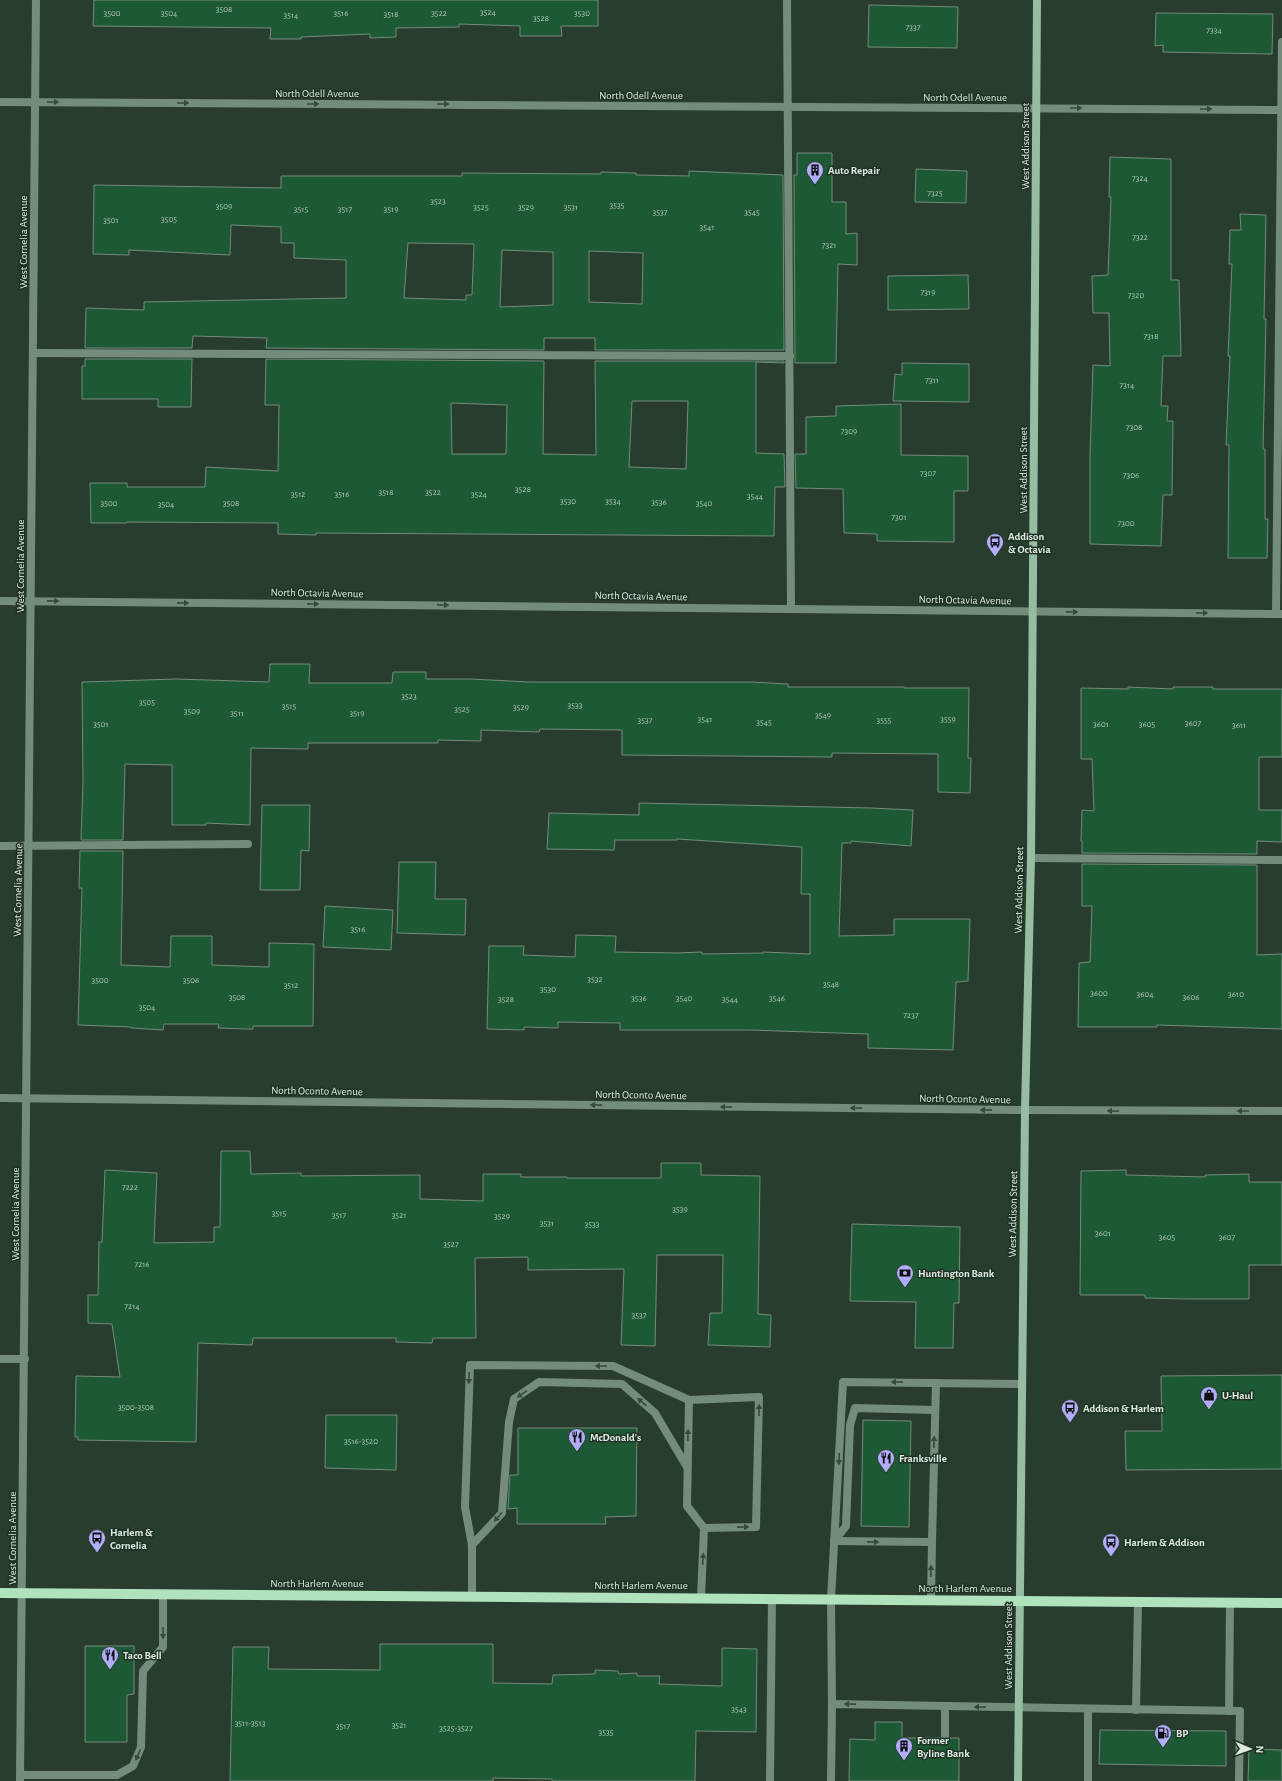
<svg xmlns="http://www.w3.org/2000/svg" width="1282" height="1781" font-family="'Alegreya Sans',sans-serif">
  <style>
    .building { fill: #1e5935; stroke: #748b7a; fill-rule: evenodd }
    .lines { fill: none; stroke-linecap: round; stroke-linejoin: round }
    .lane { stroke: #748d7b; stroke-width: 8 }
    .street { stroke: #748d7b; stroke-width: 8 }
    .secondary { stroke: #96bda1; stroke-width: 8 }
    .primary { stroke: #afe2bd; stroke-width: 10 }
    .oneway { fill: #344a3a }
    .labels { text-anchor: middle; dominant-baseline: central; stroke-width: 3; stroke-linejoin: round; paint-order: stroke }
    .number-label { font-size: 9px; fill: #aec6b6 }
    .street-label { font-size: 11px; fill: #deeae1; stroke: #1f3325 }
    .poi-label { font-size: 11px; font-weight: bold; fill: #deeae1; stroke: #1f3325; text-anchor: start }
  </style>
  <rect width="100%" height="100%" fill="#293d2f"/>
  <g class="building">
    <polygon points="94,0 598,0 598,26 561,26 562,36 520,36 520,26 459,24 459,27 396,28 396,37 370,38 370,34 301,37 301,39 270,39 271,28 93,26"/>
    <polygon points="869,5 958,7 957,48 868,47"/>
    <polygon points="1156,13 1273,14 1272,54 1163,52 1163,45 1155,46"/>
    <polygon points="797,153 832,153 832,202 846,202 846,234 857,233 857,265 838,264 836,363 795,363 794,175 797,175"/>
    <polygon points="1110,157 1171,159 1171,280 1179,280 1181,356 1163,356 1161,406 1168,406 1167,421 1173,421 1172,495 1163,495 1161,546 1090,544 1090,455 1093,365 1110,366 1109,313 1093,313 1092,276 1108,275 1111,197 1109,197"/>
    <polygon points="916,169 967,171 966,203 915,202"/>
    <path d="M689 171 783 175 784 350H595V338H544V350L266 348 267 338 193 336 192 348H85L86 308 144 310V302L346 298V260L294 258V243H281V227L231 225 230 255 129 250V255L93 254 94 185 281 188V176H462V173L601 174V172L636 173V175L689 176ZM408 243 474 244 472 295H466V300L404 298ZM502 250 553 252V305L500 307ZM589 251 643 253 642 304 589 302Z"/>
    <polygon points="1240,214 1266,215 1264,319 1266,319 1263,449 1265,449 1265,519 1268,519 1267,558 1228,558 1229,445 1226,445 1230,356 1228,356 1232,264 1229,264 1230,230 1241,230"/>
    <polygon points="968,275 969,309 888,310 888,276"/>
    <polygon points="85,359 192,359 191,407 158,407 158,399 82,399 82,366 85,366"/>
    <path d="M266 359 544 361 543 454 596 455 595 361H784V363L756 362V453L784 454 785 487H775L774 536 316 533V535L278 534V523L127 522V523H91L90 483H127V487H205L206 467 278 471 279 405H265ZM632 401H688L686 469 629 467ZM451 403 507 405 506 454H452Z"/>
    <polygon points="902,363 969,364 969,402 893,401 895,374 902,375"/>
    <polygon points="901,404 901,455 968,456 968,491 954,491 954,542 877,541 877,534 844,533 843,489 796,488 795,454 806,454 806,417 836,416 836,406"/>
    <polygon points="270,664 310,664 309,683 392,683 393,672 426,672 426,679 471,679 529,682 751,682 788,684 788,687 904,687 904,688 969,688 968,758 971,758 970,793 938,792 938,754 832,753 832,757 622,755 622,730 540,729 539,732 481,730 481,741 438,740 438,743 308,743 308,749 251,748 250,825 206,823 206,825 172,825 172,765 125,764 123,840 81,840 83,781 82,682 176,679 269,682"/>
    <polygon points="1128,687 1173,689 1173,687 1213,687 1213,689 1282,689 1282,757 1259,757 1259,810 1282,810 1282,842 1257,841 1257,854 1082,853 1082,841 1081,841 1082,810 1094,811 1092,759 1081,759 1081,688 1128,689"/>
    <polygon points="639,803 871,808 913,810 911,846 851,841 851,843 842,843 839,936 894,935 894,919 970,919 968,981 956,982 953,1050 868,1048 868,1034 749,1030 620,1030 620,1023 558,1022 558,1028 524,1027 524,1030 487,1029 489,946 524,946 523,955 575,957 576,935 616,936 615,952 677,953 702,952 702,954 763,953 763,952 810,954 810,894 801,894 802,847 677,839 677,840 615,840 614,850 547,849 549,813 639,815"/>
    <polygon points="262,805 310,805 309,851 301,850 300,890 260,890"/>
    <polygon points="80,851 123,851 121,965 170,967 171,936 212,936 212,965 269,967 269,943 314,944 313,1026 253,1026 253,1029 246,1029 218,1028 219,1024 164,1024 163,1030 131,1028 131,1027 78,1025 82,888 79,888"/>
    <polygon points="399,862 436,862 435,899 466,899 465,935 397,933"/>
    <polygon points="1082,864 1257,865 1257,955 1282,954 1282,1029 1157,1025 1157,1027 1078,1027 1079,963 1090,962 1092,906 1082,906"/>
    <polygon points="325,906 393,910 391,950 323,947"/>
    <polygon points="221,1151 250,1151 251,1174 301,1173 301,1176 420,1175 420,1199 483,1201 483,1174 521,1174 521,1177 567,1177 567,1178 661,1178 661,1163 701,1163 701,1175 760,1176 758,1314 771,1315 770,1347 708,1345 710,1313 722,1313 723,1255 657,1255 655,1346 621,1345 624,1269 528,1270 528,1257 475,1258 476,1338 433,1338 432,1343 396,1342 396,1338 253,1338 252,1345 198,1343 196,1442 78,1440 78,1437 75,1437 76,1376 120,1377 112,1324 88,1323 88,1295 98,1295 99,1242 102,1242 105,1170 157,1173 154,1243 214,1242 214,1227 220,1227"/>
    <polygon points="1126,1170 1126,1175 1205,1177 1205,1175 1249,1174 1249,1182 1282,1182 1282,1265 1249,1265 1249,1299 1187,1299 1145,1298 1145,1295 1080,1295 1081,1171"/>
    <polygon points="852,1224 960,1227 959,1303 954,1303 953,1348 915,1348 916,1302 850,1301"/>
    <polygon points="1282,1375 1282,1469 1126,1470 1125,1431 1162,1431 1161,1376"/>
    <polygon points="326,1415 397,1415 396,1470 325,1468"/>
    <polygon points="863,1420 911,1421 909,1527 861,1526"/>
    <polygon points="518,1428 637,1428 636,1516 605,1517 606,1524 517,1524 517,1508 508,1509 510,1475 518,1475"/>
    <polygon points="380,1644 493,1644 493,1683 552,1684 553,1675 595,1674 595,1670 618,1671 619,1674 637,1673 637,1676 660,1676 659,1684 722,1686 722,1648 757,1649 756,1732 696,1731 695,1781 552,1781 552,1779 493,1778 493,1781 230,1781 233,1647 269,1647 268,1669 380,1670"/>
    <polygon points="85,1646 134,1646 134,1694 127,1695 127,1742 85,1742"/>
    <polygon points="875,1722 902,1722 902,1738 940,1738 940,1741 945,1743 948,1743 950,1738 959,1738 959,1781 849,1781 850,1739 875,1740"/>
    <polygon points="1100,1730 1226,1731 1226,1766 1099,1764"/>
    <polygon points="1249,1749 1282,1750 1282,1781 1248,1781"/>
  </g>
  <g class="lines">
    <g class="lane">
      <polyline points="787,0 791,609"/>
      <polyline points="33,353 790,356"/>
      <polyline points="1276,613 1282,42"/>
      <polyline points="0,846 248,844"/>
      <polyline points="1031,858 1282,860"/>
      <polyline points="0,1359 25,1359"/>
      <polyline points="689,1400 759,1397 756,1527 704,1528"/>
      <polyline points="835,1540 846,1526 850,1425 855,1408 935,1410"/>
      <polyline points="834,1541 932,1542 936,1383"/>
      <polyline points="472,1545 502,1513 509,1422 514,1399 539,1382 622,1384 655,1413 687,1467"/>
      <polyline points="472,1596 472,1545 465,1507 470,1365 613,1366 689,1400 687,1506 704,1528 701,1598"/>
      <polyline points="931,1600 932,1542"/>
      <polyline points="832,1704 831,1599 843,1382 1022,1384"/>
      <polyline points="945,1707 945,1738"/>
      <polyline points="1088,1709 1088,1781"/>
      <polyline points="1136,1710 1138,1602"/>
      <polyline points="1229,1711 1230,1602"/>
      <polyline points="20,1775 117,1775 133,1766 141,1747 143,1671 163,1647 163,1594"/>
      <polyline points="770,1781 772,1598"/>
      <polyline points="831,1781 832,1704 1240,1711 1239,1781"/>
    </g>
    <g class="street">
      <polyline points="0,102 1282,110"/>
      <polyline points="0,601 1282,614"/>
      <polyline points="0,1098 1025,1110 1282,1111"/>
      <polyline points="20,1781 36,0"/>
    </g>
    <polyline class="secondary" points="1018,1781 1025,1110 1031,858 1037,0"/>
    <polyline class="primary" points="0,1593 1282,1603"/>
  </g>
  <defs><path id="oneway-solid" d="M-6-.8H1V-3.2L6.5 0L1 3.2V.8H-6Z"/></defs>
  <g class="oneway">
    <use href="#oneway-solid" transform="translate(53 102)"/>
    <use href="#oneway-solid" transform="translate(183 103)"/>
    <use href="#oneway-solid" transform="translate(313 104)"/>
    <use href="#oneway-solid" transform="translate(443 104)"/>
    <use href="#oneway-solid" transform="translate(1076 108)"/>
    <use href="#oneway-solid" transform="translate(1206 109)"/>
    <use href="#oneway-solid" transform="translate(53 601) rotate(1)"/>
    <use href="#oneway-solid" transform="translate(183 603) rotate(1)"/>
    <use href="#oneway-solid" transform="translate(313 604) rotate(1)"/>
    <use href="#oneway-solid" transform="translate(443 605) rotate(1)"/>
    <use href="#oneway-solid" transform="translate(1072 612) rotate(1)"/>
    <use href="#oneway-solid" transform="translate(1202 613) rotate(1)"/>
    <use href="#oneway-solid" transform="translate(596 1105) rotate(-179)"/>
    <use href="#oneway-solid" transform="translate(726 1107) rotate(-179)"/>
    <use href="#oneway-solid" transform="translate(856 1108) rotate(-179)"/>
    <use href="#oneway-solid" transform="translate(986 1110) rotate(-179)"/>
    <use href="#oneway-solid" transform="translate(1113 1111) rotate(-180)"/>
    <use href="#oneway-solid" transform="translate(1243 1111) rotate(-180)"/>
    <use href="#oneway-solid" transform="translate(601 1366) rotate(-180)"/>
    <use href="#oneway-solid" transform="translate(469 1378) rotate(92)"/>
    <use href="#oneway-solid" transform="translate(897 1382) rotate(-180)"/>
    <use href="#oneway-solid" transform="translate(522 1394) rotate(145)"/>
    <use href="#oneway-solid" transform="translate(642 1402) rotate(-139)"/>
    <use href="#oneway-solid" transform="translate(759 1410) rotate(-89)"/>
    <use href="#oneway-solid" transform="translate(688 1435) rotate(-89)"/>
    <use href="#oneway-solid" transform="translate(934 1442) rotate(-88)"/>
    <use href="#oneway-solid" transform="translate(839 1459) rotate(93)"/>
    <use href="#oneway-solid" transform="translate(498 1517) rotate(130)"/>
    <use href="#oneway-solid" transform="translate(743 1527) rotate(-1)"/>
    <use href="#oneway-solid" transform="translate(873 1542) rotate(1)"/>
    <use href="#oneway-solid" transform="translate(703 1559) rotate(-87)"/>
    <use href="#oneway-solid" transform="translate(931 1571) rotate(-89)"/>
    <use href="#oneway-solid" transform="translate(163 1633) rotate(90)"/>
    <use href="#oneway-solid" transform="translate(850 1704) rotate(-179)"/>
    <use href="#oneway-solid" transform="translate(980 1707) rotate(-179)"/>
    <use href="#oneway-solid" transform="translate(138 1755) rotate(113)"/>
  </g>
  <defs>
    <g id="building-pin" transform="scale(0.9)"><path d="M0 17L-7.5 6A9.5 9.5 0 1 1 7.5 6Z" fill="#b2adf9" stroke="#1f3325"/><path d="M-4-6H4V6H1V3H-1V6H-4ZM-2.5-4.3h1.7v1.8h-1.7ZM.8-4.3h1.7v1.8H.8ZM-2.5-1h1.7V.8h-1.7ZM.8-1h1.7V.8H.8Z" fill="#111"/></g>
    <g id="bus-pin" transform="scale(0.9)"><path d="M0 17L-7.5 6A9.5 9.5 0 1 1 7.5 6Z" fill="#b2adf9" stroke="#1f3325"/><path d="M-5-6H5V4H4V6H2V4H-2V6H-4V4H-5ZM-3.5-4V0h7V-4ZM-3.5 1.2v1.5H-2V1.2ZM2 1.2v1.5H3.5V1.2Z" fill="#111"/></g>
    <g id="bank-pin" transform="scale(0.9)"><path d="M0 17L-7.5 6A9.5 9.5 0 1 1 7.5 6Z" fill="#b2adf9" stroke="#1f3325"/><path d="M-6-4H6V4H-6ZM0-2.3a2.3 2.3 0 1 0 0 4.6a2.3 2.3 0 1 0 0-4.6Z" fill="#111"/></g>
    <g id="shop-pin" transform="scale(0.9)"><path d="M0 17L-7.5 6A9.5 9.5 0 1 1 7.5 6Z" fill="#b2adf9" stroke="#1f3325"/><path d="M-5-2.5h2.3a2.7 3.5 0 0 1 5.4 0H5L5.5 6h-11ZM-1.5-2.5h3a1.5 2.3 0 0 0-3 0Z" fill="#111"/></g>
    <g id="restaurant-pin" transform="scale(0.9)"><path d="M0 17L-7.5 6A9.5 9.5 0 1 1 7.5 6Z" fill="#b2adf9" stroke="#1f3325"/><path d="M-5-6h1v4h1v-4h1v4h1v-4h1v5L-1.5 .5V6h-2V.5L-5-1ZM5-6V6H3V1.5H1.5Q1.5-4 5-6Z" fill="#111"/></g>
    <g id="fuel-pin" transform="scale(0.9)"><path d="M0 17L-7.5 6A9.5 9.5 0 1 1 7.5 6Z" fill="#b2adf9" stroke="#1f3325"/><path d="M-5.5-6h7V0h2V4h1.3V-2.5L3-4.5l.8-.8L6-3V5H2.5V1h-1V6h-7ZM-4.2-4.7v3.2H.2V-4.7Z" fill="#111"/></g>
  </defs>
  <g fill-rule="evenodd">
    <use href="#building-pin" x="815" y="170"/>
    <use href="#bus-pin" x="995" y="542"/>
    <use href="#bank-pin" x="905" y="1273"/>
    <use href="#shop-pin" x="1209" y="1395"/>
    <use href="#bus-pin" x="1070" y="1408"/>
    <use href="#restaurant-pin" x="577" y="1437"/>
    <use href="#restaurant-pin" x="886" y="1458"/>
    <use href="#bus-pin" x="97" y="1538"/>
    <use href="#bus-pin" x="1111" y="1542"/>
    <use href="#restaurant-pin" x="110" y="1655"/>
    <use href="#fuel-pin" x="1163" y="1733"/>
    <use href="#building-pin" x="904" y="1746"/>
  </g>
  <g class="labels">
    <g class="number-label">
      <text x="224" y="9">3508</text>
      <text x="488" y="12">3524</text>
      <text x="112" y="13">3500</text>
      <text x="169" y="13">3504</text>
      <text x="341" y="13">3516</text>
      <text x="439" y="13">3522</text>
      <text x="582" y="13">3530</text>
      <text x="391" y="14">3518</text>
      <text x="291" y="15">3514</text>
      <text x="541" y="18">3528</text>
      <text x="913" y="27">7337</text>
      <text x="1214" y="30">7334</text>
      <text x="1140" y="178">7324</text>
      <text x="935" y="193">7325</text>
      <text x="438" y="201">3523</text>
      <text x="617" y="205">3535</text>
      <text x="224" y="206">3509</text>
      <text x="481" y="207">3525</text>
      <text x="526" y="207">3529</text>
      <text x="571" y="207">3531</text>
      <text x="301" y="209">3515</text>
      <text x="345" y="209">3517</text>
      <text x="391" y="209">3519</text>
      <text x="660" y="212">3537</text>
      <text x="752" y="212">3545</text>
      <text x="169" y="219">3505</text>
      <text x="111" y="220">3501</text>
      <text x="707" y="227">3541</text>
      <text x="1140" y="237">7322</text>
      <text x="829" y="245">7321</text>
      <text x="928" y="292">7319</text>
      <text x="1136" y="295">7320</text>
      <text x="1151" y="336">7318</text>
      <text x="932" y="380">7311</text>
      <text x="1127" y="385">7314</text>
      <text x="1134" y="427">7308</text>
      <text x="849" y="431">7309</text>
      <text x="928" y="473">7307</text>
      <text x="1131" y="475">7306</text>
      <text x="523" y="489">3528</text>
      <text x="386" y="492">3518</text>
      <text x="433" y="492">3522</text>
      <text x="298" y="494">3512</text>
      <text x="342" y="494">3516</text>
      <text x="479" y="494">3524</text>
      <text x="755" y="496">3544</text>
      <text x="568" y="501">3530</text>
      <text x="613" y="501">3534</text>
      <text x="659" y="502">3536</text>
      <text x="109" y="503">3500</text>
      <text x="231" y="503">3508</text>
      <text x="704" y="503">3540</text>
      <text x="166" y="504">3504</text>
      <text x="899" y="517">7301</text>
      <text x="1126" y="523">7300</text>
      <text x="409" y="696">3523</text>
      <text x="147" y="702">3505</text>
      <text x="575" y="705">3533</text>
      <text x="289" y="706">3515</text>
      <text x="521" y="707">3529</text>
      <text x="462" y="709">3525</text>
      <text x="192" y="711">3509</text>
      <text x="237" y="713">3511</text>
      <text x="357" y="713">3519</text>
      <text x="823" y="715">3549</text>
      <text x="705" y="719">3541</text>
      <text x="948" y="719">3559</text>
      <text x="645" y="720">3537</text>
      <text x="884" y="720">3555</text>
      <text x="764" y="722">3545</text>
      <text x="1193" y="723">3607</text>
      <text x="101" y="724">3501</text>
      <text x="1101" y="724">3601</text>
      <text x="1147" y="724">3605</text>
      <text x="1239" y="725">3611</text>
      <text x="358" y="929">3516</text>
      <text x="595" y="979">3532</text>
      <text x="100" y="980">3500</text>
      <text x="191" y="980">3506</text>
      <text x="831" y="984">3548</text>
      <text x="291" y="985">3512</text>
      <text x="548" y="989">3530</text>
      <text x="1099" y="993">3600</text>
      <text x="1145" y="994">3604</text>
      <text x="1236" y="994">3610</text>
      <text x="237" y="997">3508</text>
      <text x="1191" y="997">3606</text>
      <text x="639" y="998">3536</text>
      <text x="684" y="998">3540</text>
      <text x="777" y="998">3546</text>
      <text x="506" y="999">3528</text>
      <text x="730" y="999">3544</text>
      <text x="147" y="1007">3504</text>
      <text x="911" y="1015">7237</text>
      <text x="130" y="1187">7222</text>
      <text x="680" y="1209">3539</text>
      <text x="279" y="1213">3515</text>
      <text x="339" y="1215">3517</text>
      <text x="399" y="1215">3521</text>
      <text x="502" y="1216">3529</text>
      <text x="547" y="1223">3531</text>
      <text x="592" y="1224">3533</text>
      <text x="1103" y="1233">3601</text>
      <text x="1167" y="1237">3605</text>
      <text x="1227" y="1237">3607</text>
      <text x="451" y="1244">3527</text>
      <text x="142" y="1264">7216</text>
      <text x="132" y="1306">7214</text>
      <text x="639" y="1315">3537</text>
      <text x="136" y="1407">3500-3508</text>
      <text x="361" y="1441">3516-3520</text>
      <text x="739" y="1709">3543</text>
      <text x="250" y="1723">3511-3513</text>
      <text x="399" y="1725">3521</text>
      <text x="343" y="1726">3517</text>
      <text x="456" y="1728">3525-3527</text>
      <text x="606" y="1732">3535</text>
    </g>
    <g class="street-label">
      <text x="317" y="93">North Odell Avenue</text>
      <text x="641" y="95">North Odell Avenue</text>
      <text x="965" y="97">North Odell Avenue</text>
      <text transform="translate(1025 146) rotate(-90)">West Addison Street</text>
      <text transform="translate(23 242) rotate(-90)">West Cornelia Avenue</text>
      <text transform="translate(1023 470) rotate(-90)">West Addison Street</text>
      <text transform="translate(20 566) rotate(-90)">West Cornelia Avenue</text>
      <text transform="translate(317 593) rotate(1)">North Octavia Avenue</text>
      <text transform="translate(641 596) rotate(1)">North Octavia Avenue</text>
      <text transform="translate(965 600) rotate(1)">North Octavia Avenue</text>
      <text transform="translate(18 890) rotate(-89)">West Cornelia Avenue</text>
      <text transform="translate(1019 890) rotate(-89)">West Addison Street</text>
      <text transform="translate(317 1091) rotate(1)">North Oconto Avenue</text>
      <text transform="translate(641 1095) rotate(1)">North Oconto Avenue</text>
      <text transform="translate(965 1099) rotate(1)">North Oconto Avenue</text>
      <text transform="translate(15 1214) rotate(-90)">West Cornelia Avenue</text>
      <text transform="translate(1013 1214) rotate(-89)">West Addison Street</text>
      <text transform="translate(12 1538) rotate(-90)">West Cornelia Avenue</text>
      <text x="317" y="1583">North Harlem Avenue</text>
      <text x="641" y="1585">North Harlem Avenue</text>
      <text x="965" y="1588">North Harlem Avenue</text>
      <text transform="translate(1008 1646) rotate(-90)">West Addison Street</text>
    </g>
    <g class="poi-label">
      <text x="828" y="170">Auto Repair</text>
      <text x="1008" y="536">Addison<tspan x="1008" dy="13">&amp; Octavia</tspan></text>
      <text x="918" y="1273">Huntington Bank</text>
      <text x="1222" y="1395">U-Haul</text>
      <text x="1083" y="1408">Addison &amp; Harlem</text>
      <text x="590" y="1437">McDonald's</text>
      <text x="899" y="1458">Franksville</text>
      <text x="110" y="1532">Harlem &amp;<tspan x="110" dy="13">Cornelia</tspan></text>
      <text x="1124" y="1542">Harlem &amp; Addison</text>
      <text x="123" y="1655">Taco Bell</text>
      <text x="1176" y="1733">BP</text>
      <text x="917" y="1740">Former<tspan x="917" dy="13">Byline Bank</tspan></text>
    </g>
  </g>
  <g transform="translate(1250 1749) rotate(92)" stroke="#1f3325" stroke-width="3" paint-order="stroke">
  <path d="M0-3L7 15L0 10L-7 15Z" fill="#deeae1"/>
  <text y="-6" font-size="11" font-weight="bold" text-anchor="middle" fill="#deeae1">N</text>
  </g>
</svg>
